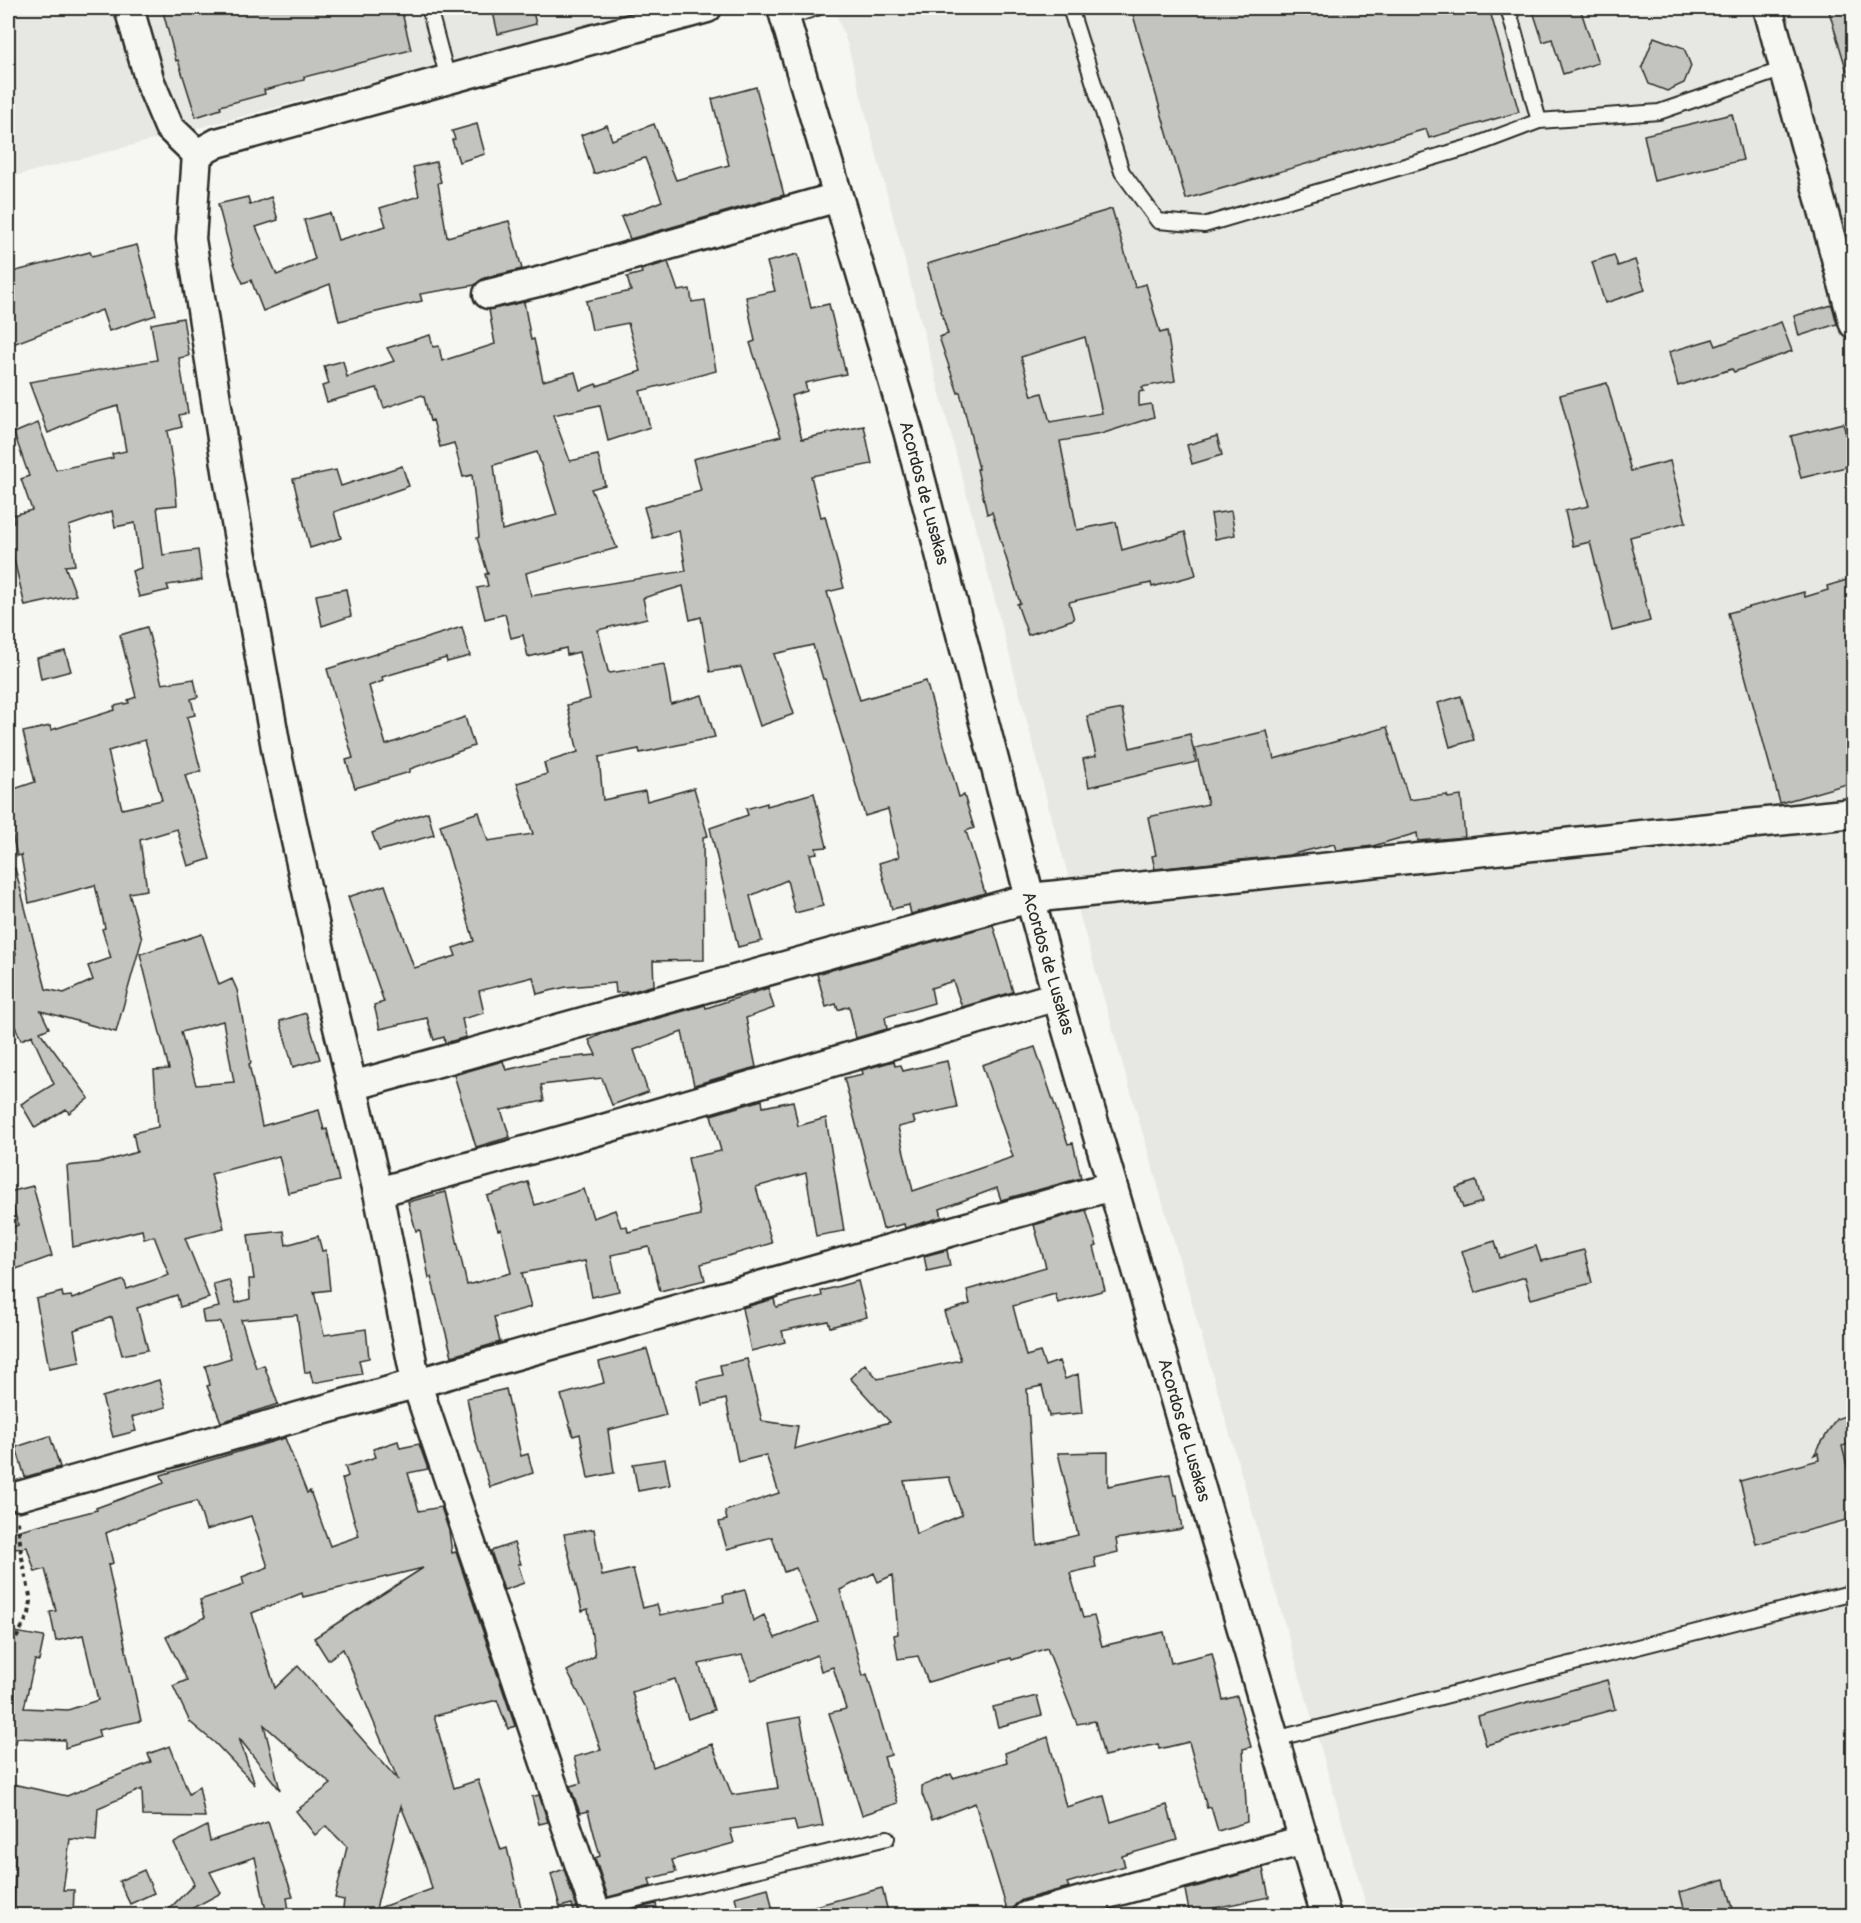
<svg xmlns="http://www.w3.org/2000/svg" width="1861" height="1923" font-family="Pangolin,sans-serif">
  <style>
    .built { fill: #e7e7e3 }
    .building { fill: #c3c3c0; stroke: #2b2b2b; stroke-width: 1.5; fill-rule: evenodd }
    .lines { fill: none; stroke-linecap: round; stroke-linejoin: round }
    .service-casing { stroke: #2b2b2b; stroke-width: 18 }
    .minor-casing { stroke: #2b2b2b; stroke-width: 33 }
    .path { stroke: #2b2b2b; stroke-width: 4; stroke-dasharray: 4.5 4.5; stroke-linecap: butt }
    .service { stroke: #f6f6f2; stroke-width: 14 }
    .minor { stroke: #f6f6f2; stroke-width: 28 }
    .labels { text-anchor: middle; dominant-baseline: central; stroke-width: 5; stroke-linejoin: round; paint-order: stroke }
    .street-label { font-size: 18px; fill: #2b2b2b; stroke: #f6f6f2 }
  </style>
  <rect width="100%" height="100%" fill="#f6f6f2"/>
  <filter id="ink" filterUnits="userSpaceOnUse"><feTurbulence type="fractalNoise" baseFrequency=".0167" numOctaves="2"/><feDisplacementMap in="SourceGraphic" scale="12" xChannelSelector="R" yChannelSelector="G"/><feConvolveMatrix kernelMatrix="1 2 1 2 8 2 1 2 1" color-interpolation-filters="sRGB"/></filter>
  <g filter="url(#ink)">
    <g class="built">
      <polygon points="8,8 652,8 8,178"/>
      <polygon points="834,8 1853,8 1853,1915 1369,1915 1049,809 1037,759 847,43"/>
    </g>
    <g class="building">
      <polygon points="162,8 401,8 411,50 304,77 304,80 264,90 265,94 220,106 221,109 196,117 178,60 176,61"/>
      <polygon points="492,8 532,8 536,24 498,34"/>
      <polygon points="1131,8 1489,8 1519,112 1429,138 1426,129 1186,199"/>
      <polygon points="1532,8 1580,8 1598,63 1563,74 1552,39 1543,42"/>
      <polygon points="1828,8 1854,8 1854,74 1848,75"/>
      <polygon points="1654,37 1684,48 1691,66 1684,83 1667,91 1649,84 1642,67"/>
      <polygon points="756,87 784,195 630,239 621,217 662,201 645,158 594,174 581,135 607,125 612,140 654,124 676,180 729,165 712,99"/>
      <polygon points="1732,114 1743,160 1654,181 1644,135"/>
      <polygon points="477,124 485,154 459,162 452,140 455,139 452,131"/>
      <polygon points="436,162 441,182 438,183 447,237 509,221 522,269 484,278 475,285 420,294 422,301 339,321 330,284 263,311 251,280 243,283 233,261 218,204 248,197 250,205 271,197 278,220 256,227 277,275 315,259 304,220 330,213 338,240 386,226 380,208 419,196 413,167"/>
      <path d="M1112 209 1135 287 1146 284 1160 333 1167 331 1175 381 1142 387 1144 391 1139 392V406L1151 404 1154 417 1101 434 1060 441 1077 530 1116 522 1122 550 1185 532 1196 575 1152 587 1151 583 1069 602 1074 619 1028 635 1017 604 1020 603 992 512 987 514 977 469H979L960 392 958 393 939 337 948 334 927 264ZM1085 337 1102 413 1050 422 1042 393 1032 396 1021 357Z"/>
      <polygon points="137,245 156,315 109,331 102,310 8,346 8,273 90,252 92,256"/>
      <path d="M798 254 811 308 829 304 846 374 805 383 807 391 791 396 802 439 864 426 872 464 811 476 821 517 825 516 844 588 827 592 860 700 926 681 959 797 964 795 974 828 966 831 985 893 911 914 909 905 892 909 879 863 899 857 888 809 865 816 825 679H823L813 645 774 654 794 714 760 726 741 667 710 672 701 617 690 620 683 586 643 598 647 618 598 630 608 671 610 673 664 664 671 704 702 695 715 737 640 753 639 749 599 757 603 800 645 791 647 801 694 788 708 836 703 837 704 960 653 961 654 985 630 992 616 993 615 983 566 987 537 994 533 977 479 991 484 1013 462 1019 466 1037 445 1043 444 1037 434 1040 427 1018 380 1029 374 1005 384 1002 348 897 385 885 414 968 456 956 453 948 474 941 440 825 479 812 488 841 533 834 517 783 547 774 544 763 578 752 567 705 590 699 579 652 567 655 566 648 528 657 523 635 511 638 505 614 485 619 477 588 488 586 485 574H488L477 538 479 537 472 475 463 477 454 443 440 447 433 420 430 421 424 397 422 395 384 408 377 388 327 402 322 386 329 384 324 366 343 361 347 377 394 361 387 348 430 335 433 347 439 346 442 361 495 344 489 310 524 302 531 340 534 339 543 381 575 372 580 390 596 384 597 386 641 371 628 323 592 330 586 301 631 291 627 277 642 273 641 270 668 262 678 291 690 289 692 302 705 300 716 371 640 391 650 427 608 441 600 405 553 415 570 461 598 455 605 485 591 489 617 548 526 573 531 596 686 571 679 530 653 538 644 507 701 491 693 459 781 436 750 343 755 341 746 297 775 291 767 262ZM537 452 557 515 502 530 494 465Z"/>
      <polygon points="1614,255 1618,266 1635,260 1645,290 1605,303 1592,262"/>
      <polygon points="1832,305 1837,324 1799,336 1794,316"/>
      <polygon points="183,318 189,356 179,358 188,413 179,415 182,427 167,431 175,479 177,505 157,507 163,555 198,550 202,580 167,585 169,590 139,597 132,571 141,568 135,523 115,527 112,511 69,526 75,565 65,566 76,595 25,606 11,547 8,547 8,523 14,522 13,515 32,510 21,479 29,476 14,433 38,423 56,470 113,458 112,454 126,451 118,406 94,413 48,433 29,382 157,360 151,324"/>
      <polygon points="1781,322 1792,351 1734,372 1732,369 1678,386 1669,352 1713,339 1716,346"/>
      <polygon points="1607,383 1631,471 1670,461 1686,522 1630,537 1650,621 1612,631 1590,542 1573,546 1565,511 1589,506 1560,395"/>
      <polygon points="1843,423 1854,465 1801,478 1791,436"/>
      <polygon points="1217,436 1222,455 1192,464 1187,445"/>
      <polygon points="402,466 409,486 334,512 341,538 310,548 293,479 336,470 341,486"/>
      <polygon points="1231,511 1235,535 1215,539 1211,514"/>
      <polygon points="1850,579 1854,592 1854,782 1780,803 1728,613 1804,592 1805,597 1828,590 1827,586"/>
      <polygon points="346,589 351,616 322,626 316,595"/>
      <path d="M147 627 162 684 194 679 198 697 191 699 195 715 187 717 201 771 185 775 210 859 188 866 177 829 140 840 147 890 129 893 142 939 116 1032 41 1011 49 1028 40 1032 89 1098 69 1113 66 1109 35 1128 21 1104 54 1084 32 1036 33 1035 21 1040 8 1011V957L16 954 8 919V869L15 868 46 989 64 993 93 980 88 966 111 958 102 929 105 928 95 885 29 903 21 855 17 856 11 829 14 828 8 805V791L35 782 23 732 50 726 51 730 115 710 114 706 129 703 128 700 136 697 120 635ZM145 740 162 800 122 809 108 751Z"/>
      <polygon points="462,627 470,656 447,662 446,658 382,677 383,681 369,686 386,745 465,717 474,746 410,769 410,772 355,788 346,760 353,758 327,669"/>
      <polygon points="65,651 71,671 41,679 37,658"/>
      <polygon points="1461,696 1474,740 1450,747 1438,703"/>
      <polygon points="1122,709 1130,748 1190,734 1196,762 1089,787 1083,759 1096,756 1087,716"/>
      <polygon points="1387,727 1409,800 1447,795 1448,798 1461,796 1465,837 1418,841 1417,833 1373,846 1336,850 1334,844 1289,855 1155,869 1152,856 1156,855 1148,817 1208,804 1195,748 1267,731 1274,759"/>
      <polygon points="814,793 827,847 816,848 817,853 810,854 823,906 795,913 787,880 750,896 762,941 738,947 710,828 748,815 746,809 767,803 767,806"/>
      <polygon points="428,812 434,835 379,851 372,833 395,824 395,823"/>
      <polygon points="993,925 1013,992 962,1007 953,981 931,988 934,1003 885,1017 887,1029 856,1038 849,1006 838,1010 836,1004 826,1007 817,974"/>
      <path d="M202 934 219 985 232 979 237 990 251 1063 249 1064 262 1126 319 1110 324 1130 327 1129 339 1181 288 1193 279 1156 211 1174 224 1228 185 1238 209 1298 180 1307 177 1295 137 1308 148 1350 122 1355 112 1317 74 1330 80 1362 49 1368 36 1299 62 1292 63 1297 71 1296 72 1299 124 1280 127 1289 169 1275 154 1236 144 1239 142 1230 73 1247 67 1166 103 1162 137 1152 133 1133 158 1127 154 1070 169 1069 140 954ZM223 1021 234 1082 196 1085 181 1032Z"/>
      <polygon points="768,988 774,1008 746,1018 756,1067 694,1085 682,1032 634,1050 648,1092 612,1105 602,1078 541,1085 544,1101 501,1110 510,1137 476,1147 454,1075 503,1061 506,1070 552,1059 596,1055 589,1040 602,1034 705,1005 706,1008"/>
      <polygon points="306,1013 320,1059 293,1067 280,1021"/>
      <polygon points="1035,1047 1068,1144 1073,1143 1081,1178 1001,1200 997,1188 940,1209 942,1217 905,1228 904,1224 883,1229 844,1078 863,1074 862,1070 894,1061 895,1066 901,1065 903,1071 947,1061 957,1107 913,1117 915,1123 898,1127 913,1191 1013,1157 982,1065"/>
      <polygon points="762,1100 763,1107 793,1101 798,1126 826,1118 844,1231 816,1236 806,1173 756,1187 772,1243 701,1264 705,1280 660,1291 649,1247 611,1255 619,1291 592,1297 585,1261 522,1273 531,1307 494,1317 500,1342 452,1356 431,1277 429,1278 420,1230 416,1231 408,1202 446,1192 467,1285 511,1273 501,1229 498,1230 487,1196 528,1182 535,1205 584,1189 593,1218 615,1210 621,1227 627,1226 628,1232 700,1215 688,1158 721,1151 711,1115"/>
      <polygon points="1476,1181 1482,1202 1463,1208 1456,1188"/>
      <polygon points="33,1186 52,1256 8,1272 8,1229 18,1225 9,1192"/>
      <path d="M1086 1210 1097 1246 1094 1247 1105 1290 1058 1303 1055 1294 1013 1306 1026 1356 1040 1352 1045 1366 1059 1361 1065 1379 1078 1374 1082 1413 1049 1416 1042 1386 1027 1389 1037 1545 1078 1535 1058 1453 1108 1452V1486L1170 1474 1174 1495H1177L1182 1529 1116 1539 1118 1552 1094 1558 1096 1567 1070 1573 1083 1618 1094 1616 1102 1646 1164 1632 1171 1663 1212 1653 1223 1700 1237 1696 1251 1747 1243 1749 1247 1822 1218 1831 1211 1807 1207 1808 1189 1742 1159 1749 1158 1744 1104 1756 1095 1721 1077 1724 1047 1648 1012 1660 1011 1658 928 1682 918 1656 898 1659 894 1635 898 1634 893 1575 878 1582 874 1573 840 1590 863 1676 867 1674 891 1755 884 1757 898 1803 862 1815 829 1713 846 1709 833 1667 821 1671 817 1655 752 1680 742 1655 699 1664 714 1710 688 1719 675 1679 632 1692 653 1767 712 1744 732 1795 778 1788 767 1723 800 1717 823 1826 797 1831 794 1820 730 1829 734 1843 672 1860 676 1872 649 1879 651 1886 608 1897 595 1858 600 1856 588 1811 580 1813 570 1786 581 1783 574 1757 601 1750 587 1709 567 1671 595 1656 588 1609 582 1611 564 1534 594 1529 602 1576 633 1569 643 1608 657 1604 660 1615 724 1602 723 1595 745 1590 753 1621 764 1615 775 1638 818 1622 796 1568 784 1572 772 1537 727 1549 719 1522 727 1520 725 1511 779 1493 766 1455 738 1462 726 1399 702 1405 697 1381 722 1375 720 1365 747 1359 762 1421 798 1426 794 1449 890 1422 850 1378 865 1364 878 1379 961 1360 944 1312 970 1304 967 1290 1046 1267 1034 1225ZM949 1477 962 1515 916 1534 904 1481Z"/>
      <polygon points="284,1231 286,1245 318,1236 322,1251 326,1250 330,1290 314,1292 324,1335 366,1329 369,1358 359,1360 362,1374 313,1383 310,1371 305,1373 297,1315 241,1320 256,1368 264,1365 278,1404 221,1422 207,1386 210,1385 205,1366 231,1358 221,1322 204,1323 202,1311 219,1307 213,1284 229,1280 236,1303 250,1299 249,1279 254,1279 248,1235"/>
      <polygon points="1495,1241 1500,1258 1536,1246 1541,1261 1584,1250 1592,1283 1531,1299 1525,1277 1475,1293 1462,1251"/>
      <polygon points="947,1250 950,1266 927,1271 924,1256"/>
      <polygon points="858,1281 867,1317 830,1327 828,1321 782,1331 785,1342 751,1351 742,1308 774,1299 776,1307 822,1296 821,1291"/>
      <polygon points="647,1349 666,1415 608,1430 614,1473 588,1478 580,1434 573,1436 561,1395 604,1383 599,1362"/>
      <polygon points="159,1380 166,1407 132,1417 136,1431 113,1437 102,1397"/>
      <polygon points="506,1389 521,1456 528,1454 533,1473 490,1487 475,1438 467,1398"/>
      <polygon points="1854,1413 1854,1443 1842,1446 1854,1494 1854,1518 1756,1544 1740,1481 1819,1460 1818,1453 1814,1455 1836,1419"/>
      <polygon points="50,1436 60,1467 25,1477 16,1447"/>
      <path d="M285 1438 307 1493 310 1491 330 1546 359 1536 342 1479 348 1476 345 1467 376 1457 373 1449 398 1441 400 1448 419 1444 428 1469 408 1473 419 1511 441 1507 449 1531 452 1553 456 1552 515 1726 508 1729 497 1700 434 1716 454 1788 478 1780 501 1850 507 1848 523 1916H342L344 1900 335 1898 347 1847 326 1826 315 1835 296 1811 331 1784 264 1725 280 1790 239 1738 255 1785 215 1743 190 1722 173 1686 187 1680 166 1637 205 1617 200 1600 244 1585 242 1577 268 1567 251 1516 206 1530 197 1501 154 1513 106 1533 113 1563 108 1565 141 1721 98 1730 100 1737 65 1748V1740L17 1738 16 1744 8 1743V1661L10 1662 15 1632 44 1637 39 1661 35 1660 24 1708 68 1710 98 1700 83 1635 56 1641 50 1612 56 1611 45 1569 35 1572 27 1547 8 1550V1533L97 1510 96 1508 164 1483 161 1475ZM423 1568 314 1638 328 1660 343 1649 398 1780 298 1666 275 1688 252 1613 302 1593 303 1597ZM401 1806 426 1867 432 1889 376 1909Z"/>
      <polygon points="665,1459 670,1485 638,1491 633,1464"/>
      <polygon points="514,1543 521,1564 518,1564 524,1583 504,1590 491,1551"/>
      <polygon points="1607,1680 1615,1709 1486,1745 1478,1716"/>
      <polygon points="1037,1696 1042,1715 998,1727 993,1707"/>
      <polygon points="1048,1737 1066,1807 1104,1796 1111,1822 1167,1805 1177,1840 1122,1856 1125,1866 1067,1883 1069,1887 1022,1900 1015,1905 1011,1916 1009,1916 975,1803 932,1820 922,1794 922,1786 951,1774 953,1778 1007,1762 1005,1753"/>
      <polygon points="170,1746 189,1794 199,1786 205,1817 143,1816 142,1789 98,1808 96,1841 70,1839 63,1890 74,1890 73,1916 14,1916 15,1855 8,1854 8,1783 67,1796 151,1762 148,1754"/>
      <polygon points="539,1795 548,1822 539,1824 532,1797"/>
      <polygon points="268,1822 293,1897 287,1898 290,1916 267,1916 255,1857 210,1872 221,1893 178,1916 162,1916 194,1884 174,1843 207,1826 210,1841"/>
      <polygon points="1263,1868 1269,1897 1209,1909 1210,1916 1190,1916 1185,1890"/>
      <polygon points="564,1869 579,1916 575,1916 572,1904 560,1907 551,1874"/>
      <polygon points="144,1870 154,1893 130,1904 119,1881"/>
      <polygon points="1725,1879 1735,1916 1686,1916 1680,1892"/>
      <polygon points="768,1888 774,1916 740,1916 735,1897"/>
      <polygon points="882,1888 889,1916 805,1916 804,1909"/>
      <polygon points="656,1904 659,1916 613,1916 613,1914"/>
    </g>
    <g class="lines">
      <g class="service-casing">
        <g id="service">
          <polyline points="429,8 448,79"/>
          <polyline points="1070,8 1122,172 1158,221 1204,225 1473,146 1539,121 1659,112 1784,69"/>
          <polyline points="1508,8 1539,121"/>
          <polyline points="785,18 817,8"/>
          <polyline points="1275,1739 1854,1592"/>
          <polyline points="596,1909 887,1838"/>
        </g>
      </g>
      <g class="minor-casing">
        <g id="minor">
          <polyline points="129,8 150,82 169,127 197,154"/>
          <polyline points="782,8 908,431 1030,898 1057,996 1326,1916"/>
          <polyline points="1768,8 1854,324"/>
          <polyline points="197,154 191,239 228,477 278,759 328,986 378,1192 416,1382 597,1916"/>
          <polyline points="197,154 217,143 707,8"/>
          <polyline points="488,294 538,282 838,197"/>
          <polyline points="352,1086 1030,898 1854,813"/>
          <polyline points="378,1192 600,1130 1057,996"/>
          <polyline points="19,1496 1112,1186"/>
          <polyline points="1027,1916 1304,1840"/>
        </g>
      </g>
      <polyline class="path" points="8,1654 29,1614 31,1601 21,1553 18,1521"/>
      <use href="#service" class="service"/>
      <use href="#minor" class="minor"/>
    </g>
  </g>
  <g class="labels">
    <g class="street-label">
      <text transform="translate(924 493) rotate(75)">Acordos de Lusakas</text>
      <text transform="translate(1048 963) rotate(74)">Acordos de Lusakas</text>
      <text transform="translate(1184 1430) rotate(74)">Acordos de Lusakas</text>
    </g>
  </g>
  <rect width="1861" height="1923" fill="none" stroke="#f6f6f2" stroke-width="30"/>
  <rect x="15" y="15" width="1831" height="1893" fill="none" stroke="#2b2b2b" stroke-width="2" filter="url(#ink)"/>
</svg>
